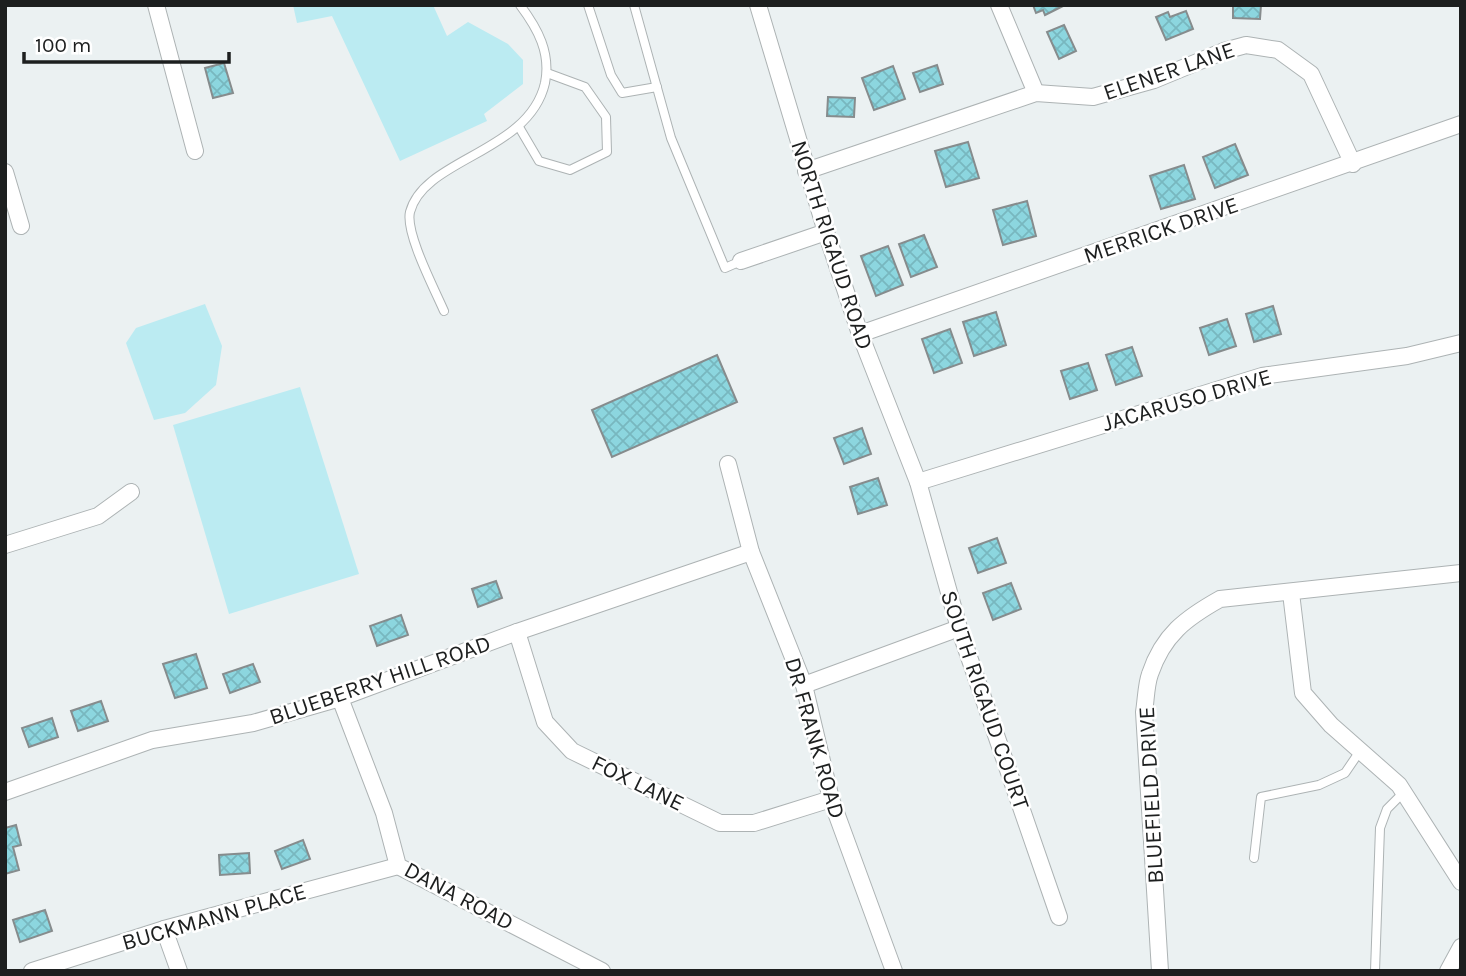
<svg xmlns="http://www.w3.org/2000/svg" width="1466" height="976" font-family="Karla,sans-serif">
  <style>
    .grass { fill: #bbebf2 }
    .building { fill: url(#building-cross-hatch); stroke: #868c8d; stroke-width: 2 }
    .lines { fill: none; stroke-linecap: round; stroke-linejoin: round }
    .lane-casing { stroke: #adb3b4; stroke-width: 10 }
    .street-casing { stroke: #adb3b4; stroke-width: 18 }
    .lane { stroke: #fff; stroke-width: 8 }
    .street { stroke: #fff; stroke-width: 16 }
    .labels { text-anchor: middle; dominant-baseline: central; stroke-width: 5; stroke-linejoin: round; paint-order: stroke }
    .street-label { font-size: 23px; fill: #1d1f1f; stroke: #fff }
  </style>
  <defs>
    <pattern id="building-cross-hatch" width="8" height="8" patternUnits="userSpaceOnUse" patternTransform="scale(1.75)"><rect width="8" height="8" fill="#8cd6df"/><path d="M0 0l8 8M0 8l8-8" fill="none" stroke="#78b7bf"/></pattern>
  </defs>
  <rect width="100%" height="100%" fill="#ebf1f2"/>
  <g class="grass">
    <polygon points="293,5 433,5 447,36 468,22 508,44 523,60 523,84 484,114 487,121 400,161 332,16 297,23"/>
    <polygon points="205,304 222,346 216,385 185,413 154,420 126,343 136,328"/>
    <polygon points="300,387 359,574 229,614 173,425"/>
  </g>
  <g class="building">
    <polygon points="1033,5 1065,5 1045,15 1043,10 1036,13"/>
    <polygon points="1233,5 1261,5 1260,19 1233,18"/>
    <polygon points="1186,11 1193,29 1166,40 1156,17 1168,12 1170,17"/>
    <polygon points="1064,25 1076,51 1059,59 1047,32"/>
    <polygon points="224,63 233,93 213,98 205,68"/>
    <polygon points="937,65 943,84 920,92 913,73"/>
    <polygon points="893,66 905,99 874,110 862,78"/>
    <polygon points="828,97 855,98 854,117 827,116"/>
    <polygon points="968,142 979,178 946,187 935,151"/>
    <polygon points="1235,144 1248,175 1215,188 1203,157"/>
    <polygon points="1184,165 1195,199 1161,209 1150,176"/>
    <polygon points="1027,201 1036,236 1003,245 993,210"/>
    <polygon points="924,235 937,267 911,277 899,244"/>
    <polygon points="888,246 903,285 876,296 861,256"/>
    <polygon points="1273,306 1281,334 1254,342 1246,314"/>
    <polygon points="996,312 1006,345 974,356 963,322"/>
    <polygon points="1227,319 1236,346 1209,355 1200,328"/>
    <polygon points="950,329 962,363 934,373 922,339"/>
    <polygon points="1132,347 1142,376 1116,385 1106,355"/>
    <polygon points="717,355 737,402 612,457 592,410"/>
    <polygon points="1088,363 1097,390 1070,399 1061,371"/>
    <polygon points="862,428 871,454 844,464 834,438"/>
    <polygon points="878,478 887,505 858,514 850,487"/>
    <polygon points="997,538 1006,563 978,573 969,548"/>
    <polygon points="496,581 502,598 478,607 472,589"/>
    <polygon points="1011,583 1021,609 993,620 983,593"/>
    <polygon points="401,615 408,635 377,646 370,626"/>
    <polygon points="196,654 207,688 175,698 163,664"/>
    <polygon points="253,664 260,682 230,693 223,674"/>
    <polygon points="101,701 108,721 78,731 71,711"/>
    <polygon points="52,718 58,737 29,747 22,728"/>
    <polygon points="16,825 21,845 13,847 19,870 5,874 5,828"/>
    <polygon points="303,840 310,859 282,869 275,851"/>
    <polygon points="249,853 250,873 220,875 219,855"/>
    <polygon points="45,910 52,931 20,942 13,920"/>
  </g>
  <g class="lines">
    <g class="lane-casing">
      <g id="lane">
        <polyline points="588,5 611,75 622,93 657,87"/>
        <polyline points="634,5 671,138 725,268 741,261"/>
        <polyline points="519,127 539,161 570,170 607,152 606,117 585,87 547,73"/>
        <path d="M444 311C435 290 405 233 410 212 424 158 529 153 545 83 551 53 538 29 520 5"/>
        <polyline points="1254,858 1261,797 1319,785 1345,773 1360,751"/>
        <polyline points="1375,971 1380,828 1387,809 1404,792"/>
      </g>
    </g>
    <g class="street-casing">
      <g id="street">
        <polyline points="156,5 195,151"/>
        <polyline points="758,5 826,232 860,334 918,482 959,628 1059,917"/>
        <polyline points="999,5 1036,93"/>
        <polyline points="806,171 1036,93 1093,97 1154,80 1224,51 1246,45 1278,50 1311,74 1353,164"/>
        <polyline points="5,172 21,226"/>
        <polyline points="741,261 826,232"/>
        <polyline points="860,334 1461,124"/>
        <polyline points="728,464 751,552 804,685 831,799 894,971"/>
        <polyline points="918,482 1262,376 1407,356 1461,343"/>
        <polyline points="5,545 98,516 131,492"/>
        <polyline points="1291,593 1303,693 1331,725 1399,785 1461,882"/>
        <polyline points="517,632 545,722 572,751 720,823 754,823 831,799"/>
        <polyline points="804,685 959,628"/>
        <polyline points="340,698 384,813 398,866 602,971"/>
        <polyline points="5,792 152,740 253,723 340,698 517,632 751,552"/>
        <polyline points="164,929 179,971"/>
        <polyline points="32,971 164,929 398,866"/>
        <path d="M1160 971 1144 712C1146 700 1146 685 1150 674 1163 635 1186 618 1220 599L1461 573"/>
        <polyline points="1448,971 1461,947"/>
      </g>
    </g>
    <use href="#lane" class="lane"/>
    <use href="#street" class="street"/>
  </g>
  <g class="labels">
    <g class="street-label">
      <text transform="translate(1169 71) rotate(-19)">ELENER LANE</text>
      <text transform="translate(1161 230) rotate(-19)">MERRICK DRIVE</text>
      <text transform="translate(832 245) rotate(72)">NORTH RIGAUD ROAD</text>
      <text transform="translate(1187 400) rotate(-16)">JACARUSO DRIVE</text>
      <text transform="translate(380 680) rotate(-19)">BLUEBERRY HILL ROAD</text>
      <text transform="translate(985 700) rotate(71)">SOUTH RIGAUD COURT</text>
      <text transform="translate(815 738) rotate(74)">DR FRANK ROAD</text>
      <text transform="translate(638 783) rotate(26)">FOX LANE</text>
      <text transform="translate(1151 795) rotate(-93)">BLUEFIELD DRIVE</text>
      <text transform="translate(459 896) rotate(28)">DANA ROAD</text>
      <text transform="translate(214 917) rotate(-16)">BUCKMANN PLACE</text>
    </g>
  </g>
  <rect width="1466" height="976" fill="none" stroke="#1d1f1f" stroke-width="14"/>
  <path d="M24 52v10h205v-10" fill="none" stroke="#1d1f1f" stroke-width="3.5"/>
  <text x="35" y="52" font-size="21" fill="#1d1f1f" stroke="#ffffff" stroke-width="5" paint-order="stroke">100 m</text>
</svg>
